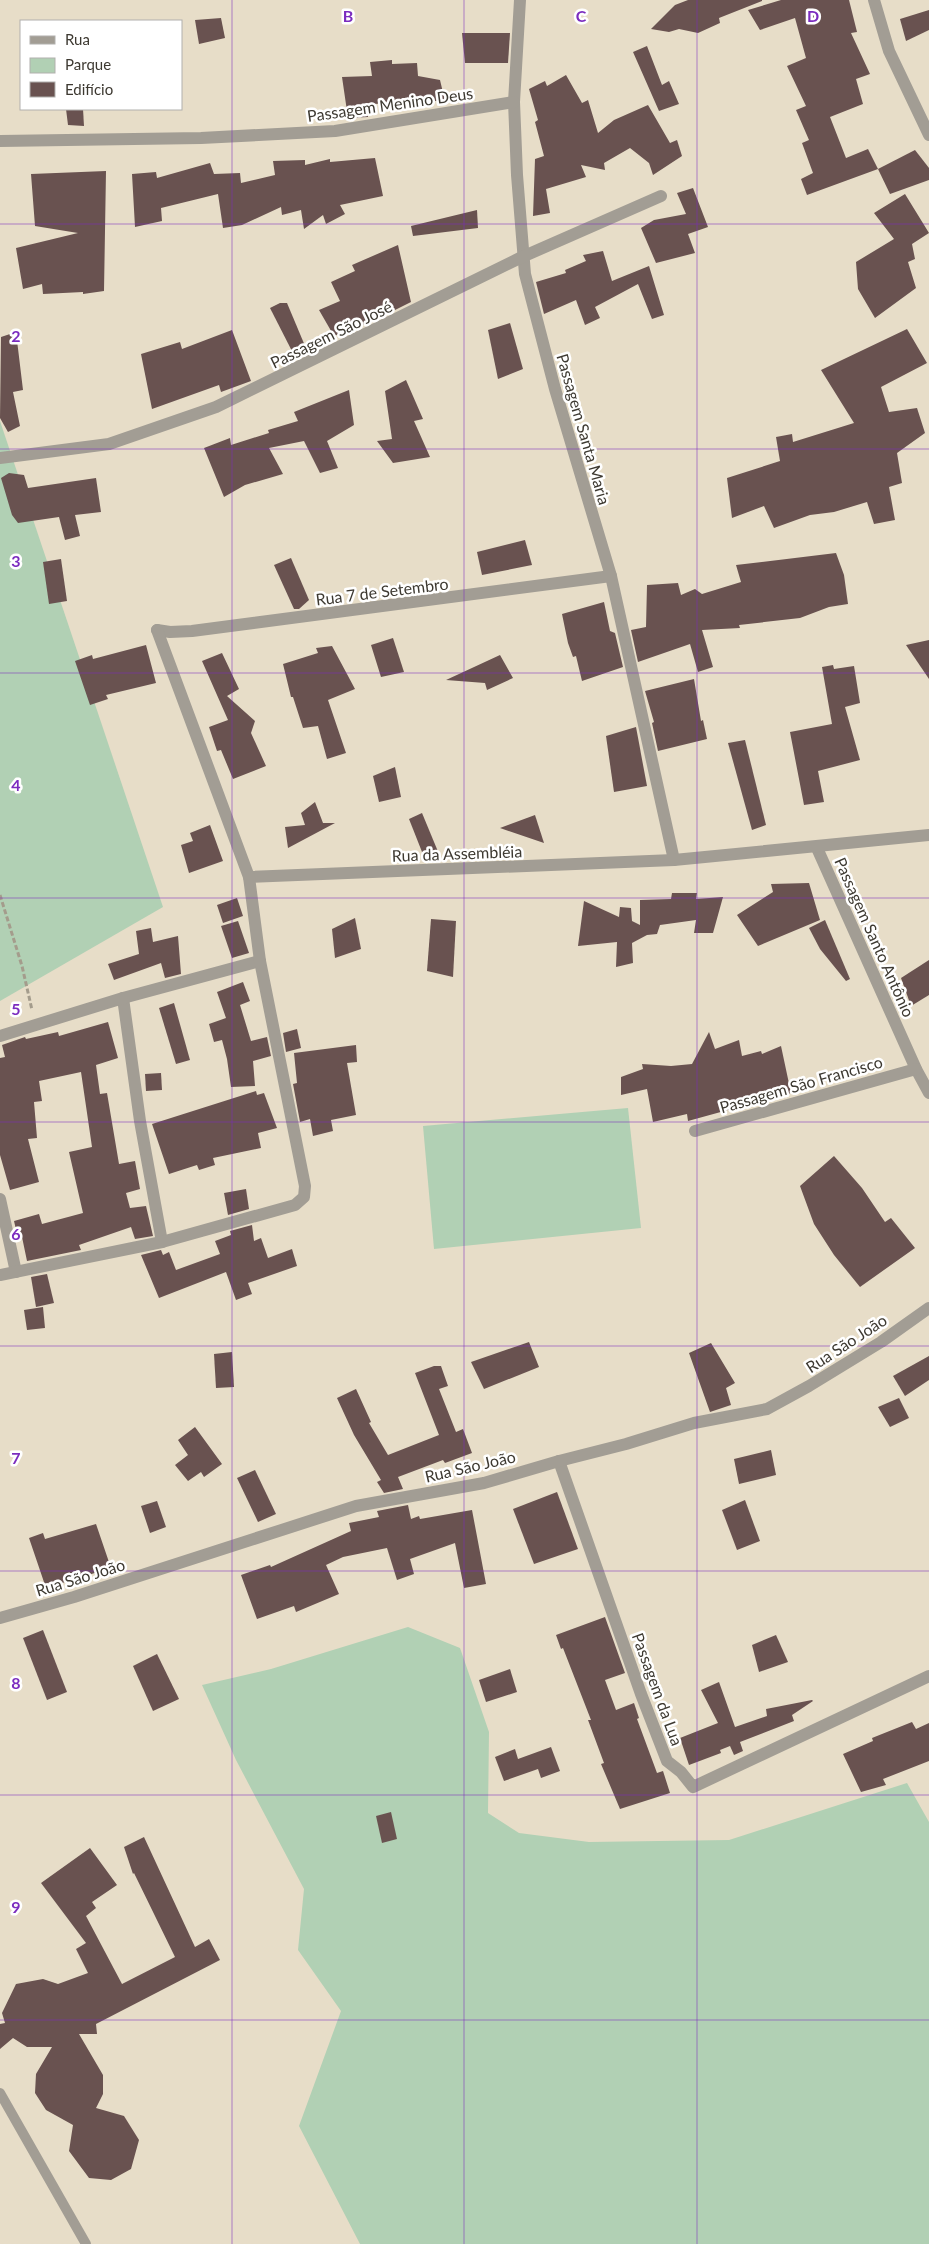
<svg xmlns="http://www.w3.org/2000/svg" width="929" height="2244" font-family="Lato,sans-serif">
  <style>
    .green { fill: #b1d0b4 }
    .building { fill: #695250 }
    .lines { fill: none; stroke-linecap: round; stroke-linejoin: round }
    .path { stroke: #a49c8c; stroke-width: 3; stroke-dasharray: 5 2.5; stroke-linecap: butt }
    .service { stroke: #a29d94; stroke-width: 10 }
    .minor { stroke: #a29d94; stroke-width: 12 }
    .tertiary { stroke: #a29d94; stroke-width: 12 }
    .grid { fill: none; stroke: #7b2cbf; stroke-width: 1; stroke-opacity: 0.55 }
    .labels { text-anchor: middle; dominant-baseline: central; stroke-width: 5; stroke-linejoin: round; paint-order: stroke }
    .street-label { font-size: 16px; fill: #3d3931; stroke: #fff }
    .grid-label { font-size: 16px; text-anchor: middle; font-weight: bold; fill: #7b2cbf; stroke: #fff; stroke-width: 5; stroke-linejoin: round; paint-order: stroke }
  </style>
  <rect width="100%" height="100%" fill="#e7ddc8"/>
  <g class="green">
    <polygon points="0,421 163,907 0,1001"/>
    <polygon points="628,1108 641,1228 434,1249 423,1126"/>
    <polygon points="408,1627 460,1648 489,1732 488,1813 519,1833 589,1842 729,1840 907,1783 929,1822 929,2244 360,2244 299,2126 341,2011 298,1950 304,1889 236,1760 202,1685 271,1669"/>
  </g>
  <g class="building">
    <polygon points="688,0 762,0 762,1 719,18 720,23 698,33 679,29 669,32 651,29 675,5"/>
    <polygon points="781,0 849,0 857,32 851,33 870,74 856,79 863,104 830,117 846,158 868,149 878,169 807,195 801,179 813,173 802,143 809,140 796,110 806,106 787,66 806,58 795,18 760,30 748,10"/>
    <polygon points="929,10 929,30 906,41 900,19"/>
    <polygon points="221,18 225,38 199,44 195,20"/>
    <polygon points="462,33 510,33 508,63 465,63"/>
    <polygon points="647,46 662,85 669,81 679,104 659,111 633,52"/>
    <polygon points="392,60 392,64 417,63 418,76 440,80 445,101 424,101 425,98 367,105 368,117 348,118 342,77 372,76 370,62"/>
    <polygon points="566,75 582,103 588,100 598,133 614,120 648,105 670,143 677,140 682,156 653,175 649,163 630,148 604,163 605,170 581,165 586,177 546,189 550,213 533,216 535,159 544,156 535,122 538,120 529,89 545,81 547,86"/>
    <polygon points="66,109 83,109 84,126 68,125"/>
    <polygon points="915,150 929,168 929,180 890,194 878,169"/>
    <polygon points="375,158 383,196 340,205 345,214 326,224 323,215 304,229 301,210 282,215 281,207 242,225 223,228 218,194 161,208 162,221 135,227 132,174 156,172 157,178 210,163 214,174 240,173 241,183 275,175 273,161 305,160 305,165 330,159 330,162"/>
    <polygon points="106,171 104,291 83,294 83,292 43,294 42,284 23,289 16,248 78,233 35,226 31,174"/>
    <polygon points="693,188 708,227 688,234 695,253 656,263 641,228 654,220 686,214 677,193"/>
    <polygon points="905,194 929,233 912,244 915,259 908,262 916,288 875,318 858,289 856,262 894,239 874,213"/>
    <polygon points="477,210 478,228 413,236 411,226"/>
    <polygon points="398,245 411,302 375,320 334,336 319,310 340,301 331,282 355,271 352,265"/>
    <polygon points="603,251 612,281 649,266 664,315 652,319 638,284 595,307 600,318 585,325 576,300 544,314 536,282 566,273 565,270 586,261 583,255"/>
    <polygon points="280,303 287,303 308,353 296,359 270,308"/>
    <polygon points="510,323 523,369 498,379 488,330"/>
    <polygon points="907,329 927,363 881,387 889,412 917,408 925,433 897,453 902,483 889,487 895,520 874,524 867,502 834,512 810,515 774,528 764,506 732,518 727,478 780,461 776,437 792,434 793,442 854,423 821,370"/>
    <polygon points="232,330 251,381 221,392 219,385 152,409 141,354 180,342 182,349"/>
    <polygon points="16,332 23,390 13,392 20,426 8,432 0,418 1,337"/>
    <polygon points="406,380 423,419 414,421 430,457 393,463 377,441 392,439 385,391"/>
    <polygon points="349,390 354,425 327,441 338,468 320,473 304,441 269,448 283,474 245,485 224,497 204,448 230,438 231,445 269,433 268,430 298,421 294,412"/>
    <polygon points="9,473 24,475 28,488 96,478 101,512 75,515 80,536 65,540 59,517 18,523 12,515 1,478"/>
    <polygon points="525,540 532,565 482,575 477,552"/>
    <polygon points="836,553 844,575 848,604 829,607 800,618 739,625 740,628 702,630 713,667 698,672 690,644 638,662 631,630 646,627 647,585 678,583 681,595 695,589 702,594 741,582 736,565"/>
    <polygon points="291,558 309,600 299,609 294,609 274,565"/>
    <polygon points="61,559 67,601 49,604 43,562"/>
    <polygon points="604,602 610,631 615,633 623,667 582,681 576,656 573,657 568,643 562,614"/>
    <polygon points="393,638 404,672 381,677 371,645"/>
    <polygon points="929,640 929,679 906,645"/>
    <polygon points="146,645 156,683 106,695 108,699 90,705 75,661 92,655 93,659"/>
    <polygon points="332,646 355,689 328,700 346,753 327,759 318,726 303,728 293,697 291,697 283,664 318,653 316,648"/>
    <polygon points="222,653 239,689 227,696 255,721 251,733 266,766 233,779 221,750 217,751 209,727 228,720 202,661"/>
    <polygon points="500,655 513,678 487,690 485,683 446,680"/>
    <polygon points="833,665 834,669 854,666 860,703 845,707 860,760 818,771 824,802 804,805 790,732 832,724 822,667"/>
    <polygon points="694,679 701,721 703,720 707,739 658,751 652,723 654,722 645,691"/>
    <polygon points="636,727 647,786 614,792 606,736"/>
    <polygon points="745,740 766,825 752,830 728,743"/>
    <polygon points="395,767 401,797 379,802 373,776"/>
    <polygon points="315,802 323,823 335,823 288,848 285,827 305,825 301,813"/>
    <polygon points="422,813 439,854 431,862 426,862 409,819"/>
    <polygon points="535,815 544,843 500,828"/>
    <polygon points="210,825 223,861 189,873 181,845 193,841 190,833"/>
    <polygon points="809,883 820,920 758,946 737,915 773,892 771,884"/>
    <polygon points="672,893 697,893 696,899 723,897 713,933 694,933 696,920 660,925 657,934 647,935 632,943 633,963 616,967 617,942 578,946 584,901 619,917 620,907 631,908 632,921 640,925 640,900 671,899"/>
    <polygon points="237,898 243,916 223,923 217,905"/>
    <polygon points="355,918 361,949 335,958 332,929"/>
    <polygon points="431,919 456,921 453,977 427,971"/>
    <polygon points="825,920 850,979 846,981 820,949 809,928"/>
    <polygon points="238,921 249,953 232,958 221,926"/>
    <polygon points="151,928 153,942 178,936 181,974 165,978 161,963 114,980 108,964 139,954 136,931"/>
    <polygon points="929,960 929,995 911,1006 901,978"/>
    <polygon points="243,982 250,1001 240,1005 251,1041 267,1037 271,1056 253,1061 255,1086 231,1087 227,1059 222,1040 214,1042 209,1024 226,1018 217,992"/>
    <polygon points="174,1003 190,1060 176,1064 159,1008"/>
    <polygon points="108,1022 118,1058 96,1065 100,1094 107,1093 119,1164 135,1161 140,1189 126,1193 130,1208 146,1206 153,1236 135,1239 131,1227 79,1245 81,1250 27,1261 22,1237 18,1238 14,1221 39,1214 42,1224 83,1213 69,1152 92,1147 81,1072 39,1081 42,1101 34,1102 37,1138 28,1139 39,1182 10,1190 0,1155 0,1058 5,1057 2,1045 25,1037 26,1039 58,1032 59,1036"/>
    <polygon points="297,1029 301,1048 286,1052 283,1033"/>
    <polygon points="709,1032 715,1049 739,1040 742,1056 761,1051 762,1054 781,1046 791,1093 758,1104 757,1102 688,1121 687,1114 653,1122 647,1089 621,1095 621,1077 643,1069 642,1064 671,1066 692,1064"/>
    <polygon points="356,1045 357,1062 347,1063 356,1115 331,1120 333,1131 313,1136 310,1119 300,1122 293,1084 297,1083 294,1053"/>
    <polygon points="161,1073 162,1090 146,1091 145,1074"/>
    <polygon points="256,1091 257,1095 264,1093 277,1128 258,1133 261,1148 213,1158 215,1165 199,1170 197,1165 169,1174 152,1124"/>
    <polygon points="834,1156 862,1188 885,1222 891,1218 915,1248 860,1287 834,1255 814,1224 800,1186"/>
    <polygon points="246,1189 249,1209 228,1215 224,1193"/>
    <polygon points="252,1225 254,1241 261,1238 268,1258 292,1249 297,1266 248,1283 252,1294 236,1300 226,1272 159,1298 141,1255 161,1250 163,1255 169,1252 176,1270 220,1254 215,1241 231,1235 230,1231"/>
    <polygon points="47,1274 54,1303 36,1307 31,1277"/>
    <polygon points="43,1307 45,1328 27,1330 24,1310"/>
    <polygon points="529,1342 539,1367 484,1389 471,1362"/>
    <polygon points="711,1343 735,1383 726,1388 731,1405 710,1412 689,1353"/>
    <polygon points="232,1352 234,1387 216,1388 214,1354"/>
    <polygon points="929,1356 929,1380 905,1396 893,1376"/>
    <polygon points="434,1366 441,1366 448,1386 439,1389 456,1432 463,1429 472,1453 445,1463 443,1460 398,1477 403,1489 384,1493 377,1482 381,1480 354,1435 337,1398 356,1389 371,1422 369,1423 388,1455 439,1435 415,1373"/>
    <polygon points="899,1398 909,1418 890,1427 878,1407"/>
    <polygon points="195,1427 222,1464 204,1477 201,1472 188,1481 175,1465 188,1455 178,1440"/>
    <polygon points="771,1450 776,1475 739,1484 734,1459"/>
    <polygon points="255,1470 276,1514 258,1522 237,1478"/>
    <polygon points="557,1492 578,1549 534,1564 513,1509"/>
    <polygon points="745,1500 760,1541 737,1550 722,1510"/>
    <polygon points="157,1501 166,1527 150,1533 141,1506"/>
    <polygon points="408,1505 411,1519 419,1516 420,1519 472,1510 486,1584 464,1588 455,1543 410,1559 414,1574 397,1580 387,1548 343,1557 326,1565 339,1594 296,1612 294,1606 257,1619 241,1575 270,1565 271,1567 351,1531 349,1523 379,1517 377,1511"/>
    <polygon points="96,1524 111,1568 46,1588 29,1538 43,1533 45,1539"/>
    <polygon points="605,1617 625,1673 605,1680 616,1710 634,1703 639,1718 637,1719 657,1773 663,1771 670,1793 620,1809 601,1764 604,1763 588,1720 591,1720 563,1648 561,1649 556,1635"/>
    <polygon points="43,1630 67,1692 47,1700 23,1638"/>
    <polygon points="776,1635 788,1662 759,1672 752,1645"/>
    <polygon points="157,1654 179,1699 153,1711 133,1666"/>
    <polygon points="510,1669 517,1692 486,1702 479,1680"/>
    <polygon points="719,1682 735,1727 767,1716 766,1709 812,1700 813,1701 792,1715 794,1721 740,1742 743,1751 734,1755 730,1746 720,1750 721,1753 689,1765 680,1738 718,1723 701,1690"/>
    <polygon points="912,1722 916,1729 929,1723 929,1761 883,1779 886,1785 861,1792 843,1754 873,1741 872,1738"/>
    <polygon points="551,1747 560,1771 541,1778 538,1769 504,1781 495,1757 515,1749 518,1759"/>
    <polygon points="391,1812 397,1839 382,1843 376,1816"/>
    <polygon points="144,1837 195,1947 209,1939 220,1960 96,2024 97,2034 79,2034 103,2075 103,2094 96,2108 124,2116 139,2140 131,2169 111,2180 89,2178 69,2151 73,2125 46,2110 35,2093 36,2074 52,2047 27,2047 13,2038 0,2049 0,2024 5,2023 2,2013 16,1984 43,1979 58,1984 88,1973 76,1949 86,1943 41,1883 90,1848 117,1885 92,1902 96,1908 86,1916 122,1984 175,1957 134,1873 133,1874 124,1847"/>
  </g>
  <g class="lines">
    <polyline class="path" points="0,895 22,966 32,1010"/>
    <polyline class="service" points="0,2093 86,2244"/>
    <g class="minor">
      <polyline points="520,0 514,102 517,175 525,274 555,389 611,576 674,860"/>
      <polyline points="0,141 201,138 335,131 514,102"/>
      <polyline points="0,458 109,444 216,407 522,257 661,196"/>
      <polyline points="157,630 170,632 192,631 611,576"/>
      <polyline points="817,848 916,1069 929,1093"/>
      <polyline points="249,877 674,860 929,835"/>
      <polyline points="123,998 140,1121 162,1242"/>
      <polyline points="0,1036 123,998 260,961"/>
      <polyline points="695,1131 916,1069"/>
      <polyline points="0,1199 16,1272"/>
      <polyline points="0,1275 162,1242 295,1205 304,1197 305,1186 260,961 249,877 157,630"/>
      <polyline points="559,1461 641,1694 667,1761 681,1772 693,1787 929,1676"/>
      <polyline points="0,1618 74,1597 356,1506 484,1483 559,1461 626,1444 694,1423 767,1409 809,1386 881,1342 929,1308"/>
    </g>
    <polyline class="tertiary" points="874,0 889,51 929,135"/>
  </g>
  <path class="grid" d="M232 0V2244M464 0V2244M697 0V2244M0 224H929M0 449H929M0 673H929M0 898H929M0 1122H929M0 1346H929M0 1571H929M0 1795H929M0 2020H929"/>
  <g class="labels">
    <g class="street-label">
      <text transform="translate(390 104) rotate(-8)">Passagem Menino Deus</text>
      <text transform="translate(331 334) rotate(-26)">Passagem São José</text>
      <text transform="translate(584 429) rotate(74)">Passagem Santa Maria</text>
      <text transform="translate(382 591) rotate(-7)">Rua 7 de Setembro</text>
      <text transform="translate(457 853) rotate(-2)">Rua da Assembléia</text>
      <text transform="translate(875 937) rotate(66)">Passagem Santo Antônio</text>
      <text transform="translate(801 1084) rotate(-16)">Passagem São Francisco</text>
      <text transform="translate(846 1343) rotate(-33)">Rua São João</text>
      <text transform="translate(470 1466) rotate(-13)">Rua São João</text>
      <text transform="translate(80 1577) rotate(-17)">Rua São João</text>
      <text transform="translate(658 1689) rotate(70)">Passagem da Lua</text>
    </g>
  </g>
  <g class="grid-label">
    <text x="348" y="22">B</text>
    <text x="581" y="22">C</text>
    <text x="813" y="22">D</text>
    <text x="16" y="342">2</text>
    <text x="16" y="567">3</text>
    <text x="16" y="791">4</text>
    <text x="16" y="1015">5</text>
    <text x="16" y="1240">6</text>
    <text x="16" y="1464">7</text>
    <text x="16" y="1689">8</text>
    <text x="16" y="1913">9</text>
  </g>
  <rect x="20" y="20" width="162" height="90" fill="#ffffff" stroke="#b1b0ad"/>
  <rect x="30" y="36" width="25" height="8" fill="#a29d94" stroke="#b1b0ad"/>
  <text x="65" y="45" font-size="15" fill="#3d3931">Rua</text>
  <rect x="30" y="58" width="25" height="15" fill="#b1d0b4" stroke="#b1b0ad"/>
  <text x="65" y="70" font-size="15" fill="#3d3931">Parque</text>
  <rect x="30" y="82" width="25" height="15" fill="#695250" stroke="#b1b0ad"/>
  <text x="65" y="95" font-size="15" fill="#3d3931">Edifício</text>
</svg>
